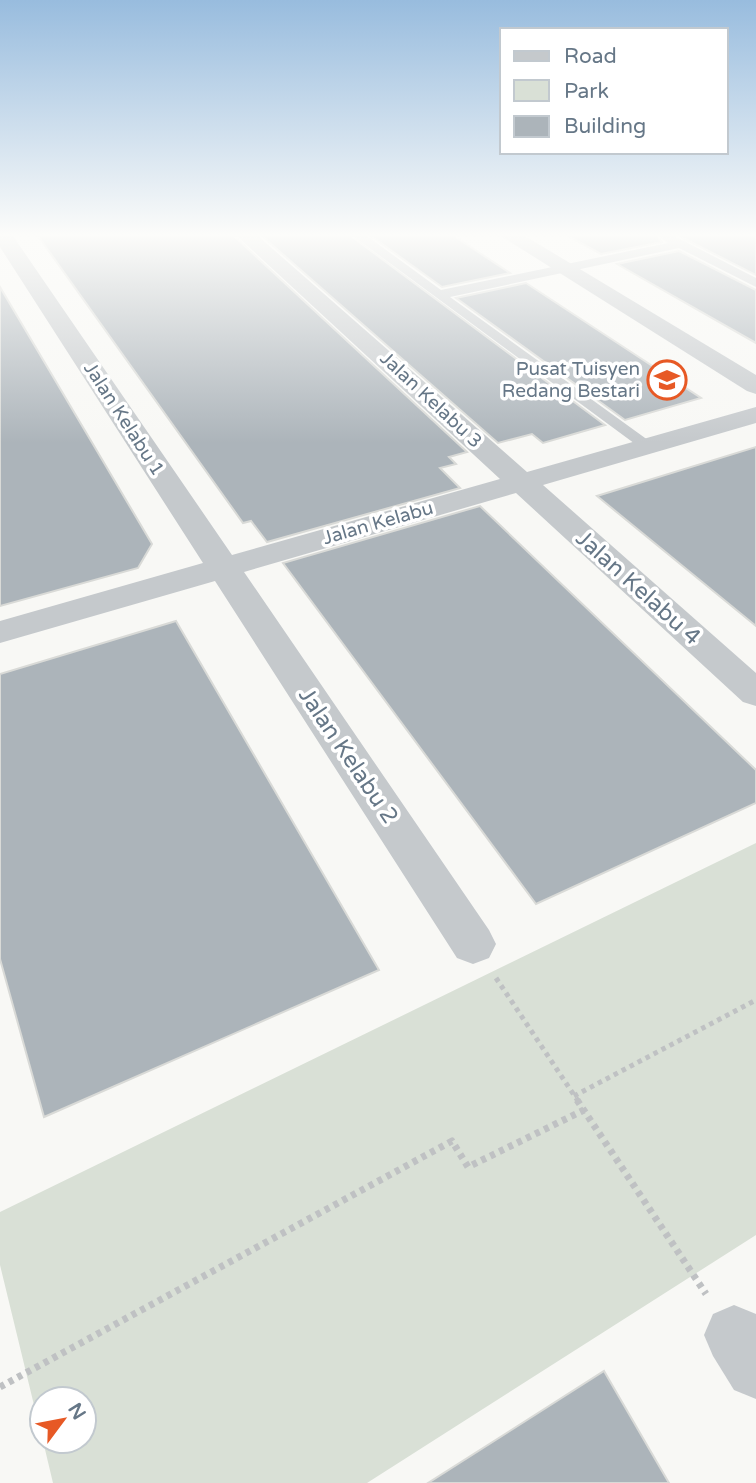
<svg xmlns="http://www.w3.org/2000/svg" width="756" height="1483" font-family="'Varela Round',sans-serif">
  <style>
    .green { fill: #d9e0d6 }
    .building { fill: #acb4ba; stroke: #d9dad7; stroke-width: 2 }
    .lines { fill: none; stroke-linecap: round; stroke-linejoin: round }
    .path-far1 { stroke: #bfc1c3; stroke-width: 5; stroke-dasharray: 4.5 4.5; stroke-linecap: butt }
    .path { stroke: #bfc1c3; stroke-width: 7; stroke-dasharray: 5 5; stroke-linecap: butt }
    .lane { fill: #c5c9cc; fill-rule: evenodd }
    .street { fill: #c5c9cc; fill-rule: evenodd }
    .labels { text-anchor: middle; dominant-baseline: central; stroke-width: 7; stroke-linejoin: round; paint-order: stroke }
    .far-poi-label { font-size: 19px; fill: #667787; stroke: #fff; text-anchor: end }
    .far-street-label { font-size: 19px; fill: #667787; stroke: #fff }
    .street-label { font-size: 23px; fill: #667787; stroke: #fff }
  </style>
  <rect width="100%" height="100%" fill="#f8f8f5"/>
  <polygon class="green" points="756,843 756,1235 367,1483 53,1483 43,1441 84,1441 84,1399 42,1399 42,1438 0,1265 0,1212"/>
  <g class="building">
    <polygon points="38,236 234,236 467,452 449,457 456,464 440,468 460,488 267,542 251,521 243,523"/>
    <polygon points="262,236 351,236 605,425 543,443 532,434 498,443"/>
    <polygon points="371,236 454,236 510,273 442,287"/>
    <polygon points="568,236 657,236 662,242 601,254"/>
    <polygon points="679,236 756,236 756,275"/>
    <polygon points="679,251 756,290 756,343 617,264"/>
    <polygon points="526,283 619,344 701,398 625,420 456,298"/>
    <polygon points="0,287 152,544 138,568 0,606"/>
    <polygon points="756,447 756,626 597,496"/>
    <polygon points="480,506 756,770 756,803 536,904 283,563"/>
    <polygon points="176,621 379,970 44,1117 0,959 0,674"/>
    <polygon points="604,1371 669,1483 428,1483"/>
  </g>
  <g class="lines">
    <g class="path-far1">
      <polyline points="496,978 578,1101"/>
      <polyline points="574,1096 756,1000"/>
    </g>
    <g class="path">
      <polyline points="577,1100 706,1294"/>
      <polyline points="0,1387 452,1141 468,1167 584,1110"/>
    </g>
    <polygon class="lane" points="353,236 367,236 441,290 668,243 659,236 674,236 756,278 756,287 679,248 450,297 652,443 655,447 646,452"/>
    <g class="street">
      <polygon points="0,236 13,236 232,555 500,479 237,236 258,236 527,472 756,407 756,423 543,485 756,673 756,706 743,702 516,493 244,572 489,930 496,944 489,958 473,964 457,958 215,581 0,643 0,621 203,563 0,247"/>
      <polygon points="501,236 525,236 756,375 756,394 747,391"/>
      <polygon points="734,1305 756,1314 756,1399 734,1390 713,1356 704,1335 713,1314"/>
    </g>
  </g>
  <linearGradient id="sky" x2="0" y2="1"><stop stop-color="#98bcde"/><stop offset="0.53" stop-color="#fcfcfa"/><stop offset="1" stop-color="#fcfcfa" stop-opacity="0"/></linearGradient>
  <rect width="756" height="443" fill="url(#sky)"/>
  <defs>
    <g id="school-ring" transform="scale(2.0125)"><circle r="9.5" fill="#fff" stroke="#e75925" stroke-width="1.5"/><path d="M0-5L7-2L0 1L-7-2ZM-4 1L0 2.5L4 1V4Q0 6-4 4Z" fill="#e75925"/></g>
  </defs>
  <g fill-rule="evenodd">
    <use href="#school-ring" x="667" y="380"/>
  </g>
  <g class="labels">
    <g class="far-poi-label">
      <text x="640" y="369">Pusat Tuisyen<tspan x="640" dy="22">Redang Bestari</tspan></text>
    </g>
    <g class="far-street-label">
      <text transform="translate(431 400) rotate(43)">Jalan Kelabu 3</text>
      <text transform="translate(124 419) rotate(57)">Jalan Kelabu 1</text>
      <text transform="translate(378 523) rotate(-16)">Jalan Kelabu</text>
    </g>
    <g class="street-label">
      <text transform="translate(638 588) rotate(42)">Jalan Kelabu 4</text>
      <text transform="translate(348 756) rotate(56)">Jalan Kelabu 2</text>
    </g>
  </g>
  <rect x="500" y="28" width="228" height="126" fill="#ffffff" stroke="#c2c9cf" stroke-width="2"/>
  <rect x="514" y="51" width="35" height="10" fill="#c5c9cc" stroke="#c2c9cf" stroke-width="2"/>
  <text x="564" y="63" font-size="21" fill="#667787">Road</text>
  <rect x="514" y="80" width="35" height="21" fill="#d9e0d6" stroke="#c2c9cf" stroke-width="2"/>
  <text x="564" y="98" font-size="21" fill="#667787">Park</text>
  <rect x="514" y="116" width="35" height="21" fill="#acb4ba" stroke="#c2c9cf" stroke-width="2"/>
  <text x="564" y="133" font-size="21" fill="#667787">Building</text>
  <g transform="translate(63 1420) rotate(58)"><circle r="33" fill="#ffffff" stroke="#c2c9cf" stroke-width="2"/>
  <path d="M0-5L12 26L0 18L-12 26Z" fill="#e75925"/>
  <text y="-10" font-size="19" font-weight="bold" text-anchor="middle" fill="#667787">N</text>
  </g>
</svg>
